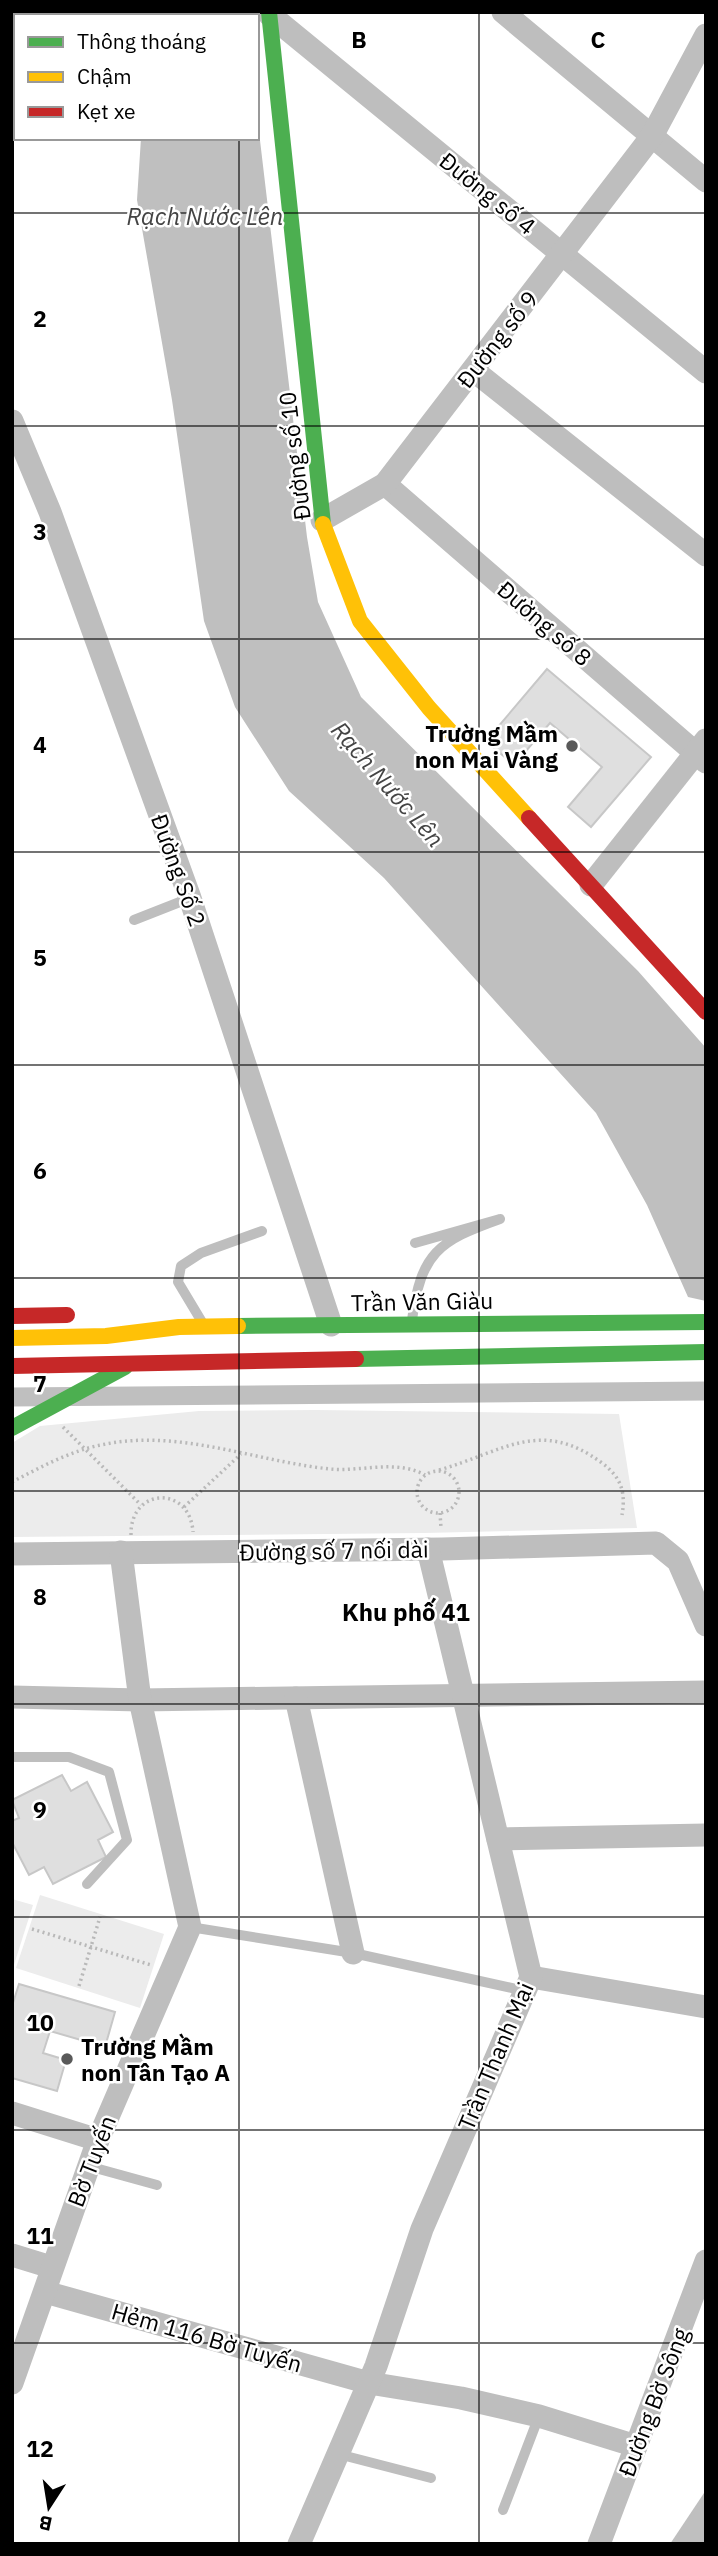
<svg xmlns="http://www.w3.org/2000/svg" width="718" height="2556" font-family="'IBM Plex Sans',sans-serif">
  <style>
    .green { fill: #ececec }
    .water { fill: #bfbfbf }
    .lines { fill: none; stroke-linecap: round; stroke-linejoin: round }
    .canal { stroke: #bfbfbf; stroke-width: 19 }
    .building { fill: #dfdfdf; stroke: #c7c7c7; stroke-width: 2 }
    .path { stroke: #b9b9b9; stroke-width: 3.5; stroke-dasharray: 2 3.5; stroke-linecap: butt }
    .lane { stroke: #bebebe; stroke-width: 10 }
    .street { stroke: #bebebe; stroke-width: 23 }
    .fast { stroke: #4caf50; stroke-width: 16 }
    .slow { stroke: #ffc107; stroke-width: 16 }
    .jam { stroke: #c62828; stroke-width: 16 }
    .grid { fill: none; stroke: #000; stroke-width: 2; stroke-opacity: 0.55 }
    .poi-dot { fill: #595959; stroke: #fff; stroke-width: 2.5 }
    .labels { text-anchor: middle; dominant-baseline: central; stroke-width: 5; stroke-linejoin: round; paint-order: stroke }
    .street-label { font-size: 23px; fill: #000; stroke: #fff }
    .poi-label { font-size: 23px; font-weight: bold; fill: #000; stroke: #fff; text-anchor: end }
    .water-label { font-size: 24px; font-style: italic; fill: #444; stroke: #fff }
    .neighbourhood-label { font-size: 24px; font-weight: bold; fill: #000; stroke: #fff }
    .grid-label { font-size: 23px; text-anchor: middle; font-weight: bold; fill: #000; stroke: #fff; stroke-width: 5; stroke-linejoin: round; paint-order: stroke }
  </style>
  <rect width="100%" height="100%" fill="#fff"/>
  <g class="green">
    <polygon points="316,1410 619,1414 637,1528 424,1533 12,1537 12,1443 40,1426 199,1411"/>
    <polygon points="40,1895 164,1934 140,2008 16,1968"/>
    <polygon points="12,1899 33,1905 12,1971"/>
  </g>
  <g class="water">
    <polygon points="151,12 245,12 246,16 150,16"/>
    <polygon points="257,115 307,537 318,602 361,697 638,971 706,1048 706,1301 688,1297 647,1205 596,1113 384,878 289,791 235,707 204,621 172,400 137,200 141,138 257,138"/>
    <polygon points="706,2490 706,2544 670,2544"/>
  </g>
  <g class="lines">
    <polyline class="canal" points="12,1397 706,1391"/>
  </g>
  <g class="building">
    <polygon points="547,669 651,757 591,827 568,807 602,767 550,723 514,765 486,741"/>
    <polygon points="62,1775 71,1791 87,1782 113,1832 98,1840 106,1857 53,1884 44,1867 29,1875 12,1842 12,1821 19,1818 12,1800"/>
    <polygon points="19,1984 115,2012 105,2047 50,2031 43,2053 66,2060 57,2091 12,2078 12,2006"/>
  </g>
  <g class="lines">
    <g class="path">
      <polyline points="63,1427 141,1505"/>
      <path d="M439 1470C503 1452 540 1417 602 1463 621 1477 626 1492 622 1515"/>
      <circle cx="438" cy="1492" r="21"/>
      <path d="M12 1482C41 1467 70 1451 101 1445 178 1428 254 1461 330 1469 361 1472 396 1459 425 1475"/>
      <polyline points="184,1507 241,1454"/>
      <polyline points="440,1513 441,1528"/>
      <path d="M131 1535C130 1487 190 1485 193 1532"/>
      <polyline points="32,1929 151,1965"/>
      <polyline points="79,1986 100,1917"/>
    </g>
    <g class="lane">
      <polyline points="134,920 190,898"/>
      <path d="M412 1320C421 1253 438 1241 500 1219L415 1243"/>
      <polyline points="202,1322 178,1282 181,1266 201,1253 262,1231"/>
      <polyline points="12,1757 69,1757 109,1772 127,1840 87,1884"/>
      <polyline points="190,1927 353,1953 525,1991"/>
      <polyline points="88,2166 157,2185"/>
      <polyline points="338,2454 431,2478"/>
      <polyline points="503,2510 539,2416"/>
    </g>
    <g class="street">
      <polyline points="503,12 706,181"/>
      <polyline points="270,15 706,372"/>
      <polyline points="473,370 706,555"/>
      <polyline points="12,421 50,512 190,898 331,1325"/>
      <polyline points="385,484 706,762"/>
      <polyline points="322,520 385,484 652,136 706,35"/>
      <polyline points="591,885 706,740"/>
      <polyline points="12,1554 442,1549 656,1543 678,1561 706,1625"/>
      <polyline points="12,1697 140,1700 706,1692"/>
      <polyline points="296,1698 353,1953"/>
      <polyline points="498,1839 706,1835"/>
      <polyline points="531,1977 706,2007"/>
      <polyline points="12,2113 98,2140"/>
      <polyline points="12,2255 51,2267"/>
      <polyline points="45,2292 369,2383 461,2398 539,2416 636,2446"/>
      <polyline points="12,2383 98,2140 190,1927 140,1700 121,1552"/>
      <polyline points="299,2544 376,2366 422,2229 531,1977 428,1549"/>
      <polyline points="599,2544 706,2261"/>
    </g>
    <g class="fast">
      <polyline points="269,12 323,524"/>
      <polyline points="238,1326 706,1322"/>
      <polyline points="356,1359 706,1352"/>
      <polyline points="12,1428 125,1367"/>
    </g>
    <g class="slow">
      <polyline points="323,524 360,621 429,708 529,818"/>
      <polyline points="12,1338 106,1336 179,1327 238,1326"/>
    </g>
    <g class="jam">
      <polyline points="529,818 706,1012"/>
      <polyline points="12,1316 67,1315"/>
      <polyline points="12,1366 356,1359"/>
    </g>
  </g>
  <path class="grid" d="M239 12V16M479 12V2544M239 138V2544M12 213H706M12 426H706M12 639H706M12 852H706M12 1065H706M12 1278H706M12 1491H706M12 1704H706M12 1917H706M12 2130H706M12 2343H706"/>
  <g class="poi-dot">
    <circle cx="572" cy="746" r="7"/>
    <circle cx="67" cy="2059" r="7"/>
  </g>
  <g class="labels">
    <g class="street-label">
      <text transform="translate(488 193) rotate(39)">Đường số 4</text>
      <text transform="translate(497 339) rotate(-52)">Đường số 9</text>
      <text transform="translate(294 456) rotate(-97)">Đường số 10</text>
      <text transform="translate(545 623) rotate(41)">Đường số 8</text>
      <text transform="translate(179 870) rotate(70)">Đường Số 2</text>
      <text transform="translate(422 1301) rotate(-1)">Trần Văn Giàu</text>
      <text transform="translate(334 1550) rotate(-1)">Đường số 7 nối dài</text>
      <text transform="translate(495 2056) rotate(-67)">Trần Thanh Mại</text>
      <text transform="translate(91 2161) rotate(-69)">Bờ Tuyến</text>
      <text transform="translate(207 2337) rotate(16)">Hẻm 116 Bờ Tuyến</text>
      <text transform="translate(653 2402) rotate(-69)">Đường Bờ Sông</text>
    </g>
    <g class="poi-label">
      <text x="558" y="733">Trường Mầm<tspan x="558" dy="26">non Mai Vàng</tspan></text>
      <text x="81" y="2046" text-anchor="start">Trường Mầm<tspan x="81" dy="26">non Tân Tạo A</tspan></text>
    </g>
    <g class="water-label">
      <text x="205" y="216">Rạch Nước Lên</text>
      <text transform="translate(388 784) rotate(49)">Rạch Nước Lên</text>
    </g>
    <g class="neighbourhood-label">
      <text x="406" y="1612">Khu phố 41</text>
    </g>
  </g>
  <g class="grid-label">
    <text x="359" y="48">B</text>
    <text x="598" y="48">C</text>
    <text x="40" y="327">2</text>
    <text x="40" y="540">3</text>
    <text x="40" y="753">4</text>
    <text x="40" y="966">5</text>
    <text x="40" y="1179">6</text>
    <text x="40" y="1392">7</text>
    <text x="40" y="1605">8</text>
    <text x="40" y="1818">9</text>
    <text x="40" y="2031">10</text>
    <text x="40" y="2244">11</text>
    <text x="40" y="2457">12</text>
  </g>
  <rect width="718" height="2556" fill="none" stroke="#000000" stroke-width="28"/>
  <rect x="14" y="14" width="245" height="126" fill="#ffffff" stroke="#999999" stroke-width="2"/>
  <rect x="28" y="37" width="35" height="10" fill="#4caf50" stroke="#999999" stroke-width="2"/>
  <text x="77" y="49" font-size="21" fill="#000000">Thông thoáng</text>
  <rect x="28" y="72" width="35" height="10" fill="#ffc107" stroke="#999999" stroke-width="2"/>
  <text x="77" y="84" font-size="21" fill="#000000">Chậm</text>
  <rect x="28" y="107" width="35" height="10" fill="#c62828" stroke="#999999" stroke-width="2"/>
  <text x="77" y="119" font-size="21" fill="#000000">Kẹt xe</text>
  <g transform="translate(49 2507) rotate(192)" stroke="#ffffff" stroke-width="5" paint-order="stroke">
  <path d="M0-5L12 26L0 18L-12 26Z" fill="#000000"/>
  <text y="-10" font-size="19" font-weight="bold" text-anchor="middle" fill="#000000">B</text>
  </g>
</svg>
